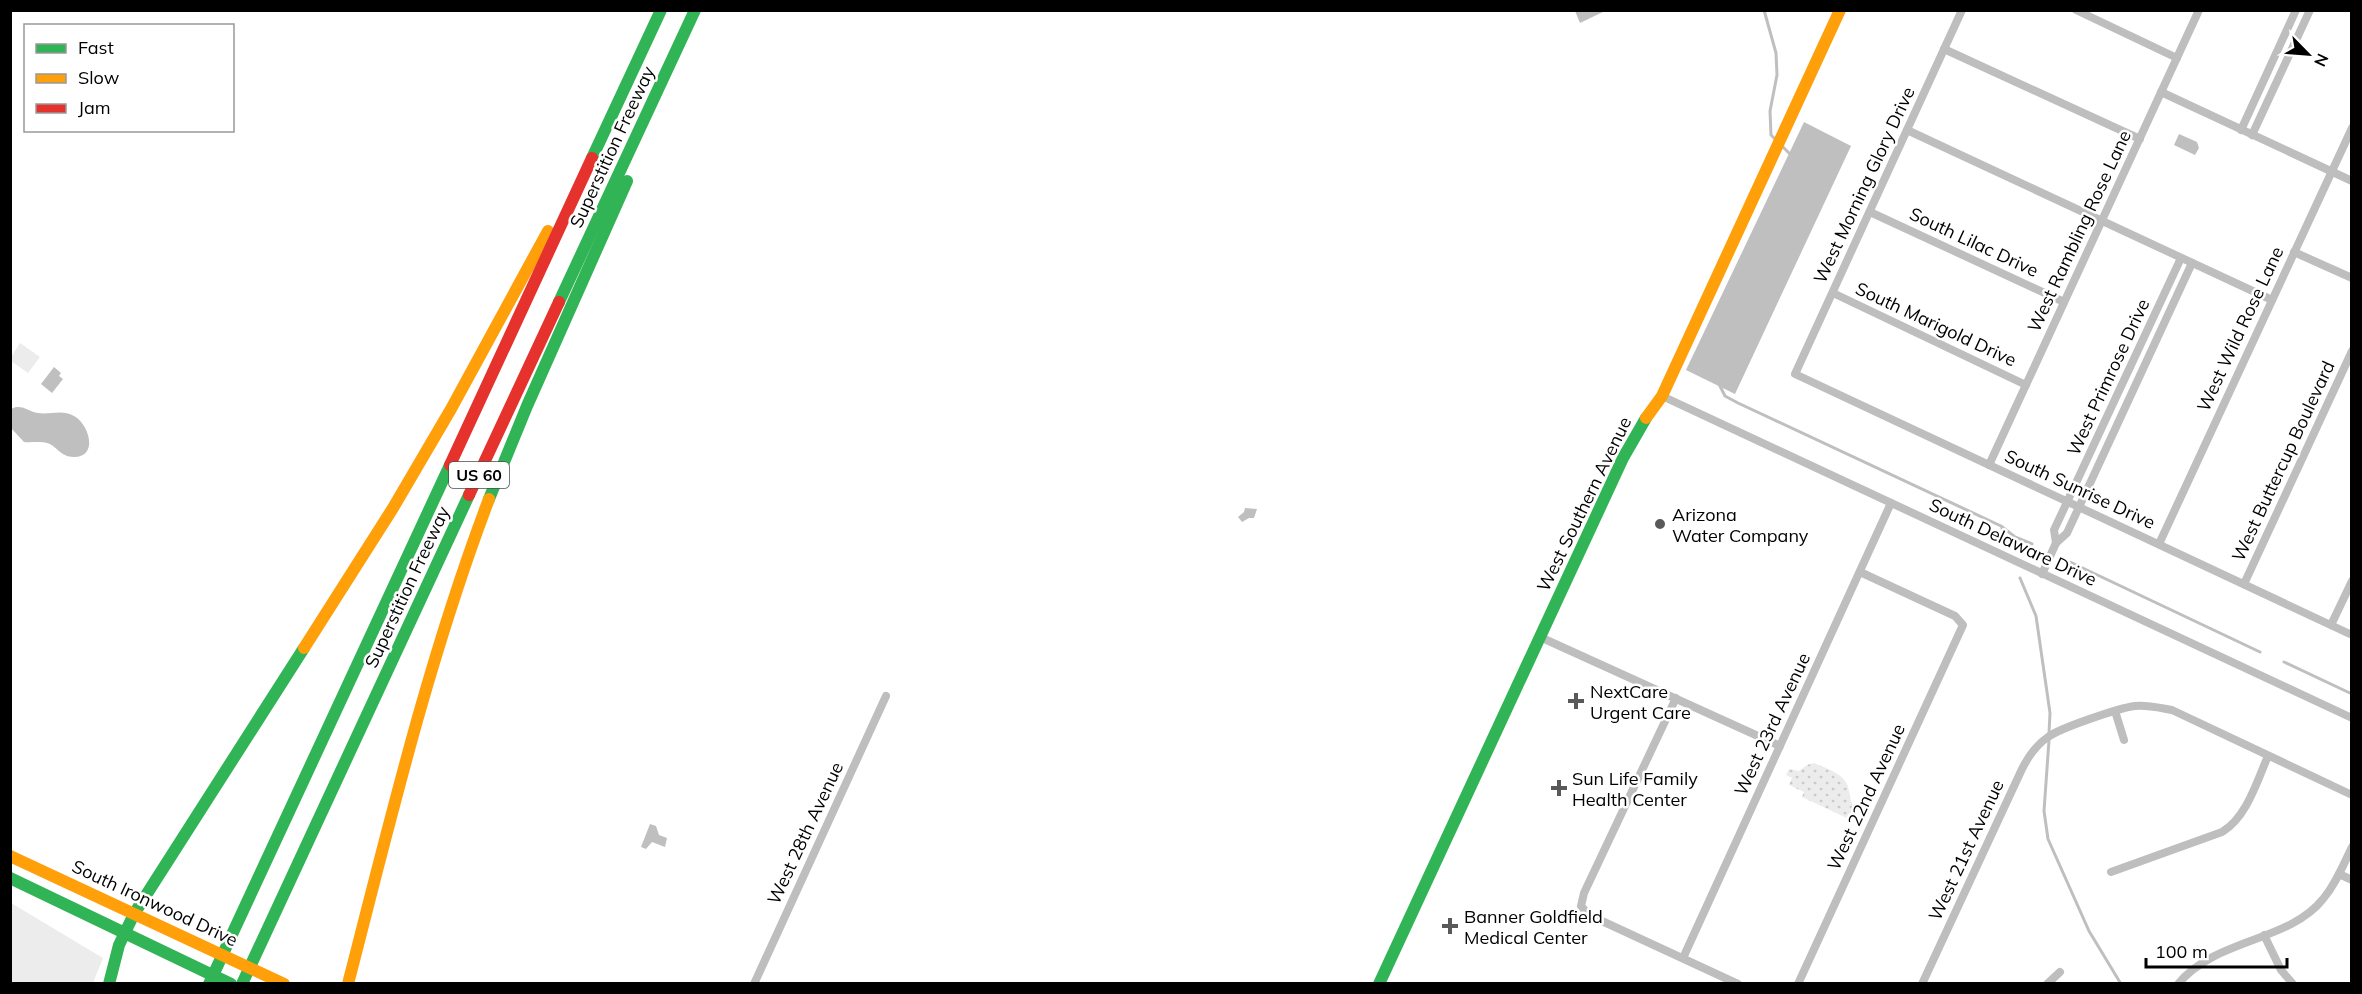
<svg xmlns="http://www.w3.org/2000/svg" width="2362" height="994" font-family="Mulish,sans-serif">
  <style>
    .grass { fill: #ececec }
    .park { fill: url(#park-dots) }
    .water { fill: #bfbfbf }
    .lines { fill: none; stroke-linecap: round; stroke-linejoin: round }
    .stream { stroke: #bfbfbf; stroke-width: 3 }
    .street { stroke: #bebebe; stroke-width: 8 }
    .fast { stroke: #30b455; stroke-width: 12 }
    .slow { stroke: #ff9f0a; stroke-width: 12 }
    .jam { stroke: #e5322d; stroke-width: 12 }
    .poi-dot { fill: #595959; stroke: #fff; stroke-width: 2 }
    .labels { text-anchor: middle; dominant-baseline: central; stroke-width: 5; stroke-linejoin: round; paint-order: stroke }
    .shield { fill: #fff; stroke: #4c4c4c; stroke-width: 1.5 }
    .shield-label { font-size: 16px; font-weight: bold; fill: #000 }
    .street-label { font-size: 18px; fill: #000; stroke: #fff }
    .poi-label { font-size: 18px; fill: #000; stroke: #fff; text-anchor: start }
  </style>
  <defs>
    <pattern id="park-dots" width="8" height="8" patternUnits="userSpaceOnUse" patternTransform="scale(1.5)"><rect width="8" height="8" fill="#ececec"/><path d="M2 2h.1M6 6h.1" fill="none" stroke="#c9c9c9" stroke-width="1.8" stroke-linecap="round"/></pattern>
  </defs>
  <rect width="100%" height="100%" fill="#fff"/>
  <g class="grass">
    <polygon points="20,343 40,357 28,373 11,361 11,357"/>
    <polygon points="11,903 103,958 93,983 11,983"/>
  </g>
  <path class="park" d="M1814 763C1825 768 1842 773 1847 784 1851 795 1849 801 1856 812L1854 819H1849L1802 797 1804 792 1789 785 1792 778 1786 775 1789 769 1799 771 1807 765Z"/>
  <g class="water">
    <polygon points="1575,11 1575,10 1605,11 1580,23"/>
    <polygon points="1804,122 1851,146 1735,394 1686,370"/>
    <polygon points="2179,134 2197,142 2199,148 2195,155 2174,145"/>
    <polygon points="54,367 61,373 59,376 63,379 52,393 41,384"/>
    <path d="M16 407C25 406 30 412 38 413 50 415 62 409 74 416 89 424 99 457 74 457 60 457 56 445 47 443 40 441 31 443 24 442L11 428V409Z"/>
    <polygon points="1245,508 1257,509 1254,518 1249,518 1242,522 1238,517 1244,512"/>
    <polygon points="650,824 656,826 659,835 667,838 665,847 652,842 646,849 641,847"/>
  </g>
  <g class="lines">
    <g class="stream">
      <polyline points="1764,10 1776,53 1777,75 1770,111 1771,135 1775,139"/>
      <polyline points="1782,146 1792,156"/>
      <polyline points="1718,382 1725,396 1738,403 2001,526 2015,537 2032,544"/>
      <polyline points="2002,528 2006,542"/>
      <polyline points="2070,562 2260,652"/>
      <polyline points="2020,578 2036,616 2050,713 2049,733"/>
      <polyline points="2284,662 2352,694"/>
      <polyline points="2049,740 2044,811 2048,839 2089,931 2121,984"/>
    </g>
    <g class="street">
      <polyline points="1962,10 1795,374 2352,635"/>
      <polyline points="2076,10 2177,58"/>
      <polyline points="1944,49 2140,139"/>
      <polyline points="2161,92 2352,181"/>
      <polyline points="1907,130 2272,300"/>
      <polyline points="2241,130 2296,10"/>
      <polyline points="2252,135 2310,10"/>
      <polyline points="1870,212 2064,302"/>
      <polyline points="2294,252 2352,278"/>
      <polyline points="1833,293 2026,385"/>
      <polyline points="1662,396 2352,718"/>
      <polyline points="1989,465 2199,10"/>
      <polyline points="2056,543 2054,530 2181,258"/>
      <polyline points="2159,544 2352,128"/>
      <polyline points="2042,574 2056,543 2067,533 2192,263"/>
      <polyline points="2244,584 2352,351"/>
      <polyline points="2331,625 2352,581"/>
      <polyline points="1540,637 1780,746"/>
      <polyline points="1676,698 1584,893 1581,906 1589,915 1738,984"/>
      <polyline points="2115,711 2124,740"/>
      <path d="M2111 872 2222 832C2247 817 2257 781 2268 756"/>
      <polyline points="2339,874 2352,880"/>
      <polyline points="2264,935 2281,970 2293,984"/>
      <polyline points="1683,958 1891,503"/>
      <polyline points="754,984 886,696"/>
      <polyline points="1798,984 1963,625 1955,616 1860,572"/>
      <path d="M1922 984 2022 769C2028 757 2036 745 2048 737 2060 728 2119 708 2135 706 2148 705 2160 708 2172 710L2352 795"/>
      <polyline points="2047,984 2060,972"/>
      <path d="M2178 984C2216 938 2289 942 2323 899 2336 884 2343 865 2352 847"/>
    </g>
    <g class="fast">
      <polyline points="592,158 661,10"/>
      <polyline points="559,302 695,10"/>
      <polyline points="489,499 527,406 627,181"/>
      <polyline points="10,878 231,984"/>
      <polyline points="109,984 119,945 134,914 304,648"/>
      <polyline points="209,984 450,465"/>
      <polyline points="242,984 469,495"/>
      <polyline points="1379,984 1623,458 1646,418"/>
    </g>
    <g class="slow">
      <polyline points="1646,418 1662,396 1840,10"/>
      <polyline points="304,648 393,508 451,409 548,231"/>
      <polyline points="10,856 284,984"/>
      <path d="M348 984C390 821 429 657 489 499"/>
    </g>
    <g class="jam">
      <polyline points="450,465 592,158"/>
      <polyline points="469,495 559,302"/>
    </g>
  </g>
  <g class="poi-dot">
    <circle cx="1660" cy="524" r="6"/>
    <path d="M1573 692h6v6h6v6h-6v6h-6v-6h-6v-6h6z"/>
    <path d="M1556 779h6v6h6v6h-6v6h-6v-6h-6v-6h6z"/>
    <path d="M1447 917h6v6h6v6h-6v6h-6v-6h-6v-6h6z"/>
  </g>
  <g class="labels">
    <rect class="shield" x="449" y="462" width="60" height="26" rx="4.5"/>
    <g class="shield-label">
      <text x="479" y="475">US 60</text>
    </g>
    <g class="street-label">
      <text transform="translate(612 147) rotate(-65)">Superstition Freeway</text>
      <text transform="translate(1864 185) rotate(-65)">West Morning Glory Drive</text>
      <text transform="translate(2079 231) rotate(-65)">West Rambling Rose Lane</text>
      <text transform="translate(1974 242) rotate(25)">South Lilac Drive</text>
      <text transform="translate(1936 324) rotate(25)">South Marigold Drive</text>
      <text transform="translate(2240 329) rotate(-65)">West Wild Rose Lane</text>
      <text transform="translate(2108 377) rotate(-65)">West Primrose Drive</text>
      <text transform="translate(2283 461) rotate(-65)">West Buttercup Boulevard</text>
      <text transform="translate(2080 489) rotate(25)">South Sunrise Drive</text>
      <text transform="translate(1584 504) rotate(-64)">West Southern Avenue</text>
      <text transform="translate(2013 542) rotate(25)">South Delaware Drive</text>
      <text transform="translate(407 587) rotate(-65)">Superstition Freeway</text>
      <text transform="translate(1772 724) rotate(-65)">West 23rd Avenue</text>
      <text transform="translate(1866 797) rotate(-65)">West 22nd Avenue</text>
      <text transform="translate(805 833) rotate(-65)">West 28th Avenue</text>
      <text transform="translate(1966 850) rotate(-65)">West 21st Avenue</text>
      <text transform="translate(155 903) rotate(25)">South Ironwood Drive</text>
    </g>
    <g class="poi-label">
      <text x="1672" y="514">Arizona<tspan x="1672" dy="21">Water Company</tspan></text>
      <text x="1590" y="691">NextCare<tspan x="1590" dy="21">Urgent Care</tspan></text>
      <text x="1572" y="778">Sun Life Family<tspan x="1572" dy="21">Health Center</tspan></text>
      <text x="1464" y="916">Banner Goldfield<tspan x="1464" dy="21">Medical Center</tspan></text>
    </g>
  </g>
  <rect width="2362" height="994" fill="none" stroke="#000000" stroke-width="24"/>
  <rect x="24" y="24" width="210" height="108" fill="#ffffff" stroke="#999999" stroke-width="1.5"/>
  <rect x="36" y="44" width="30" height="9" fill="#30b455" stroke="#999999" stroke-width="1.5"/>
  <text x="78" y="54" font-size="18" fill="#000000">Fast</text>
  <rect x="36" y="74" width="30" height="9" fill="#ff9f0a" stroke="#999999" stroke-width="1.5"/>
  <text x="78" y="84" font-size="18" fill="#000000">Slow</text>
  <rect x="36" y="104" width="30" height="9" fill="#e5322d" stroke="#999999" stroke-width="1.5"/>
  <text x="78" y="114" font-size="18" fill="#000000">Jam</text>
  <g transform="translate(2308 54) rotate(115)" stroke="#ffffff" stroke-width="4.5" paint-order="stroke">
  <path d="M0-4.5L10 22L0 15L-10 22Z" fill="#000000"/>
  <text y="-9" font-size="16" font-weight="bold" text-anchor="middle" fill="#000000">N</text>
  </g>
  <path d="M2146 958v9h141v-9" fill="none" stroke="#000000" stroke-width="3"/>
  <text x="2155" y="958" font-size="18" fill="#000000" stroke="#ffffff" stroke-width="4.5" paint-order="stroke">100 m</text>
</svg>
